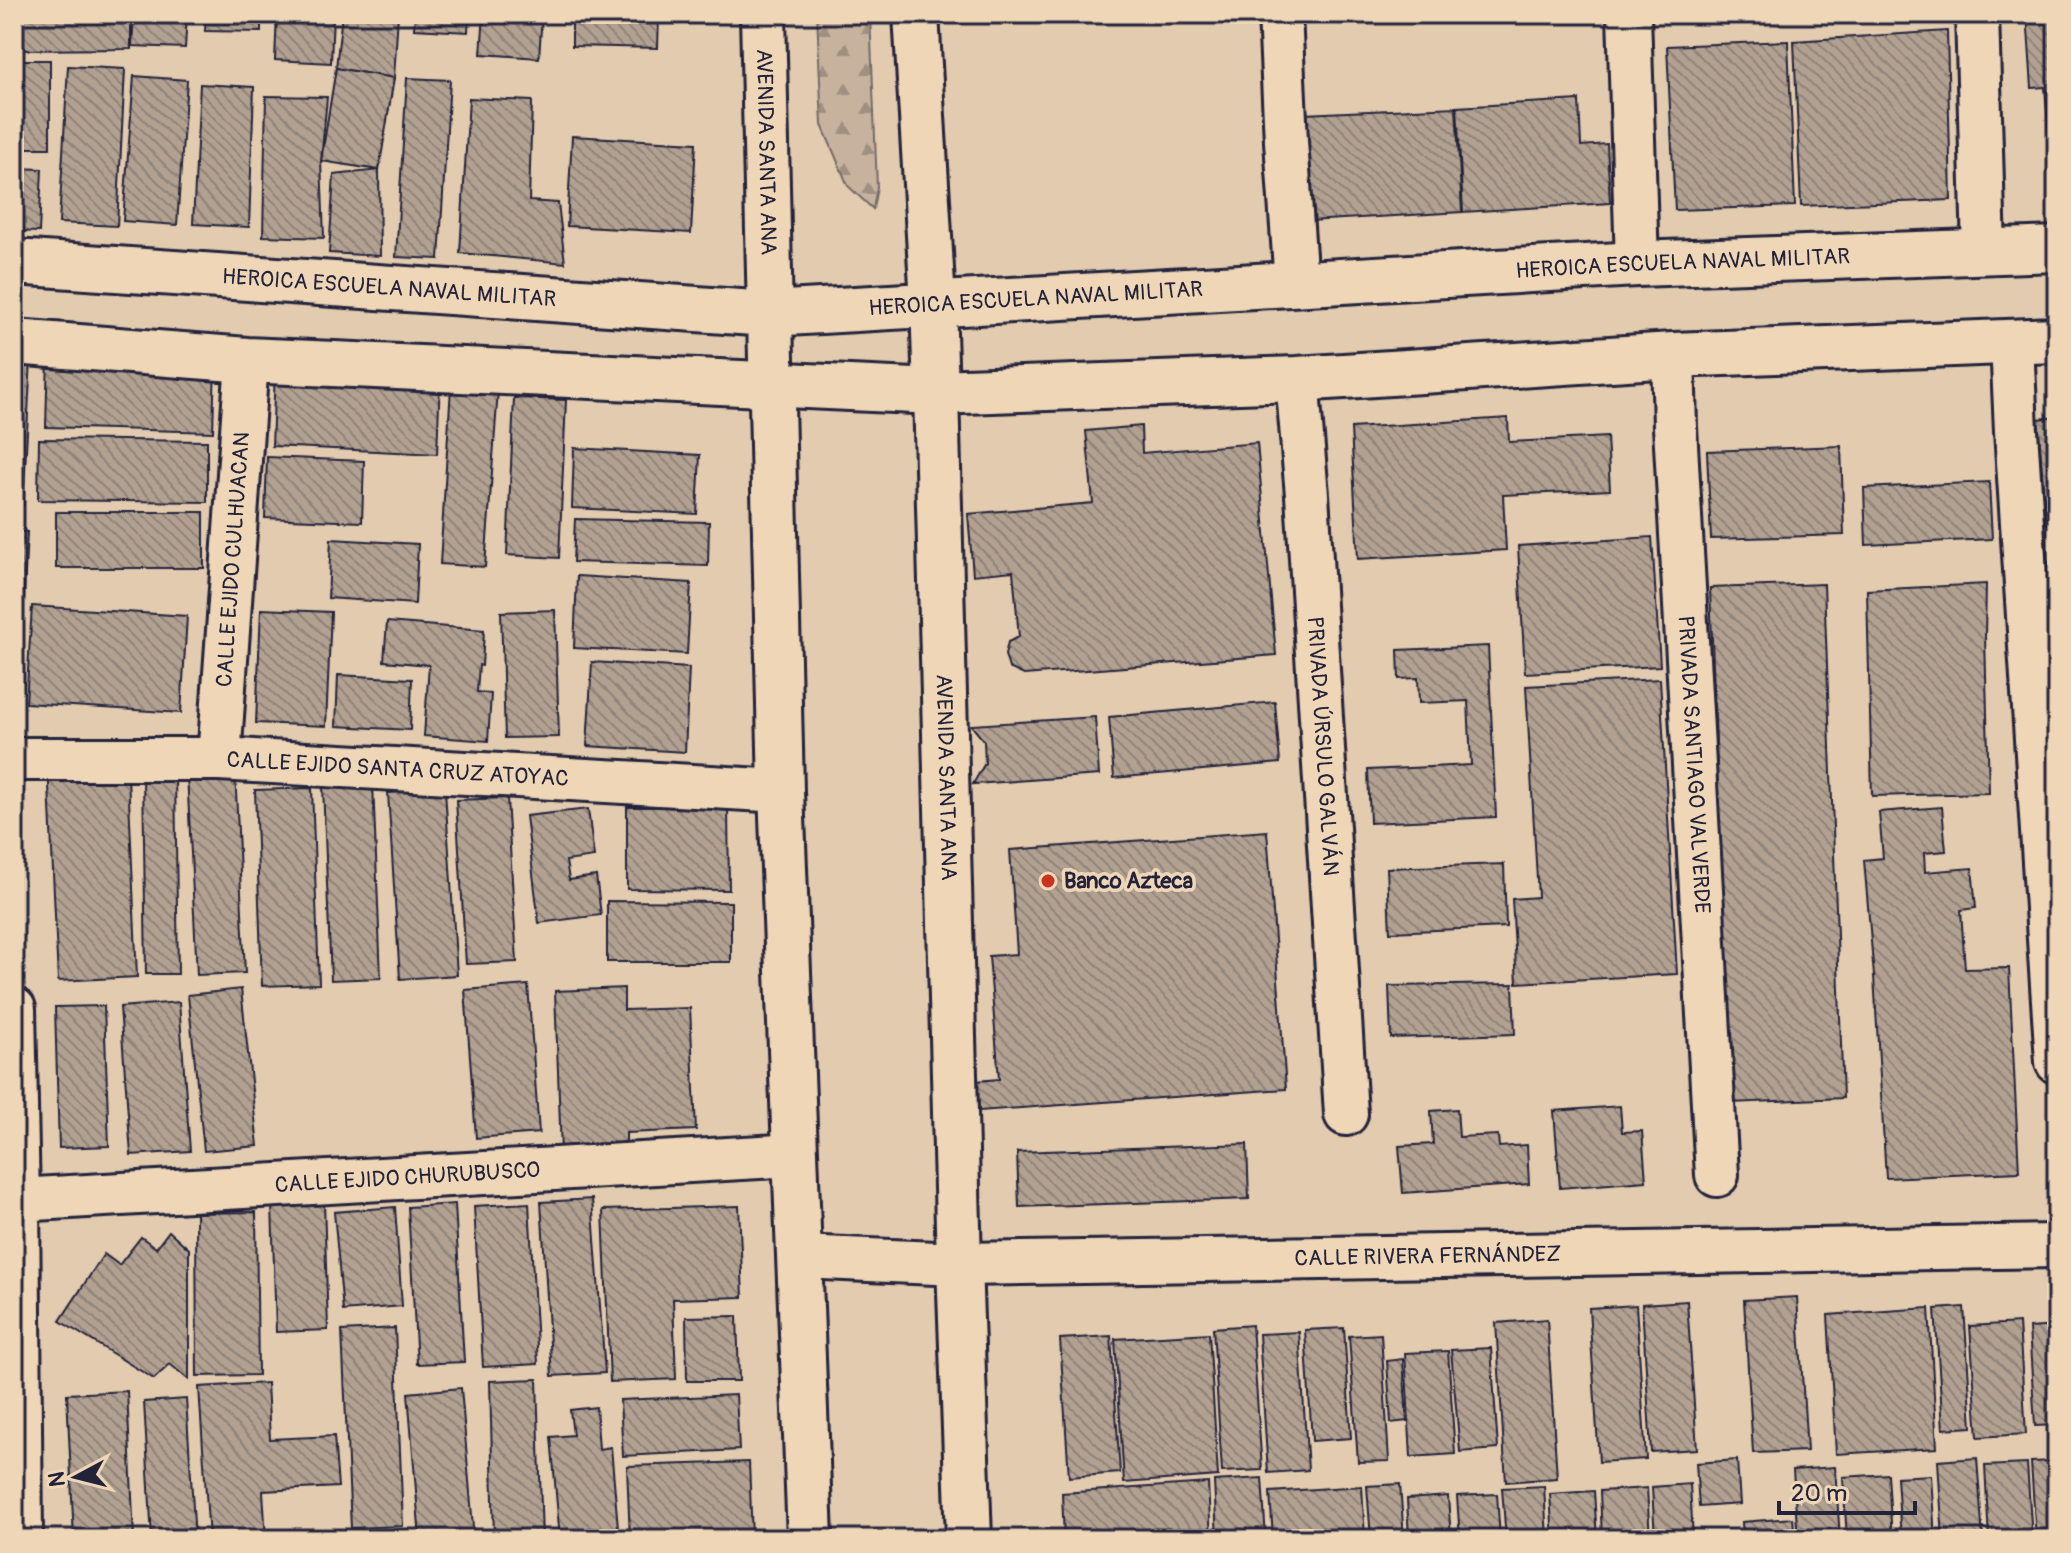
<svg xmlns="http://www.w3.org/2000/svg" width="2071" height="1553" font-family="Pangolin,sans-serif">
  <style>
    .forest { fill: url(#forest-firs); stroke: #746a6c; stroke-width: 2 }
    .building { fill: url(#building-back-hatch); stroke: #22223b; stroke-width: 2 }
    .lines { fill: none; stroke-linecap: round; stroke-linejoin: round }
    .street-casing { stroke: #22223b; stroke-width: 48 }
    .secondary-casing { stroke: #22223b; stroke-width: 50 }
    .primary-casing { stroke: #22223b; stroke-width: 50 }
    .street { stroke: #eed6b6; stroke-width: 42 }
    .secondary { stroke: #eed6b6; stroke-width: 44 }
    .primary { stroke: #eed6b6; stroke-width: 44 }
    .poi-dot { fill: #c8321e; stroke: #eed6b6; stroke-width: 3 }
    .labels { text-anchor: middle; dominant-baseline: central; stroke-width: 7; stroke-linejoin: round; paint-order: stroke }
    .street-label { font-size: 22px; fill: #22223b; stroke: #eed6b6 }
    .poi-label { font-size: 22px; font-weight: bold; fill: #22223b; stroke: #eed6b6; text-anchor: start }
  </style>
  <defs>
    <pattern id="forest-firs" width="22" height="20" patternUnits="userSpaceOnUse" patternTransform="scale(2)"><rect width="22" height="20" fill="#c6b29d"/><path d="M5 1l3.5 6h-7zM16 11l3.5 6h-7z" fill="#a09081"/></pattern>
    <pattern id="building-back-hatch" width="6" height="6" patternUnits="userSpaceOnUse" patternTransform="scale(2)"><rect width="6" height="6" fill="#b2a191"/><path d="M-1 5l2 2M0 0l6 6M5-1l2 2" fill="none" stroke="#908378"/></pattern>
  </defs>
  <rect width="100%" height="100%" fill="#e2cbae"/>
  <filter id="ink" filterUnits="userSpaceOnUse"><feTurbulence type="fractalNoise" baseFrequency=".0125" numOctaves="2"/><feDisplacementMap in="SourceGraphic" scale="16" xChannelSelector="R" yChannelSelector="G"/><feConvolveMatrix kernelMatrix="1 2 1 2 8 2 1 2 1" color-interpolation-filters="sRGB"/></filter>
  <g filter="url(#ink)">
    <polygon class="forest" points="817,14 870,14 877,187 873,209 848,186 822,125"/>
    <g class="building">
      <polygon points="14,14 131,14 131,49 14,50"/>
      <polygon points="134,14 187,14 185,48 132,46"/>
      <polygon points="206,14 261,14 261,32 205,31"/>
      <polygon points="277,14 333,14 331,63 275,60"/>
      <polygon points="342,14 398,14 394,78 336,68"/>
      <polygon points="415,14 469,14 468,32 414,29"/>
      <polygon points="484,14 542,14 539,58 481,54"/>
      <polygon points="572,14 659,14 658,48 572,46"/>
      <polygon points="2027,14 2057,14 2057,136 2049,137 2045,87 2032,88"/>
      <polygon points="1947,31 1951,200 1801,206 1794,41"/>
      <polygon points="1788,41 1795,206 1675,210 1667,46"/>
      <rect x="14" y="60" width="36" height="88"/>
      <polygon points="68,66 125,69 117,226 59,223"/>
      <polygon points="336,68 394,78 379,170 321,161"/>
      <polygon points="134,76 187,80 177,225 123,221"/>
      <polygon points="407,78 450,80 439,259 396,257"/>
      <polygon points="200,84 254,87 249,227 193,224"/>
      <polygon points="266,96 327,97 321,161 324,238 263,236"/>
      <polygon points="469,98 532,101 529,201 558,203 565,263 460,253"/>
      <polygon points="1579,100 1581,146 1607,144 1610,203 1463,212 1457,107"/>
      <polygon points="1456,107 1462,212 1309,221 1304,114"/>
      <polygon points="572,136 696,143 691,233 567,226"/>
      <polygon points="14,168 42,169 39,232 14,231"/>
      <polygon points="379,170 380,256 329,253 334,175"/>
      <polygon points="48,356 215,361 213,432 46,427"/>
      <polygon points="14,358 31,359 23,505 14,505"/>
      <polygon points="275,371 440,379 437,454 272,446"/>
      <polygon points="451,387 498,390 485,567 440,564"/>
      <polygon points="514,398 566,400 559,558 507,555"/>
      <polygon points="2057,417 2057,523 2046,524 2038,419"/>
      <polygon points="1508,418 1509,442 1607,437 1610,490 1503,495 1506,550 1358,559 1351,428"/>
      <polygon points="1141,426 1142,453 1257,443 1276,655 1024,675 1009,668 1005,655 1008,642 1019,637 1013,571 973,575 968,514 1093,503 1086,431"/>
      <polygon points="39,439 207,441 207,502 38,500"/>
      <polygon points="1841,446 1844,535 1711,539 1707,451"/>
      <polygon points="574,448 700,455 697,514 572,508"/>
      <polygon points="267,457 364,461 362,522 265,518"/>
      <polygon points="1989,482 1992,539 1866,545 1864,488"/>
      <rect x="56" y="512" width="148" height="56"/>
      <polygon points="575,519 709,522 708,566 573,562"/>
      <polygon points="14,531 27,532 18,706 14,706"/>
      <polygon points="1652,537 1660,666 1525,673 1518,546"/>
      <polygon points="331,539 418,544 415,604 328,598"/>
      <polygon points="2057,561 2057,629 2048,630 2042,563"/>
      <polygon points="577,576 691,583 687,654 574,648"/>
      <polygon points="1824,584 1843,1098 1730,1103 1710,588"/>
      <polygon points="1986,584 1985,636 1989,793 1872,796 1867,590"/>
      <polygon points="32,606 187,616 181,713 26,703"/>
      <polygon points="261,609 331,612 326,726 256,723"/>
      <polygon points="555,610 559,737 505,738 501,612"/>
      <polygon points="387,622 484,630 482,666 479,665 477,692 491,694 488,741 424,736 429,665 384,661"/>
      <polygon points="1488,646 1496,817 1370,823 1368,770 1471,765 1468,701 1419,703 1418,678 1399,679 1398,650"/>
      <polygon points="592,662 689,668 685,752 587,746"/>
      <polygon points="338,675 412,679 410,730 336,726"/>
      <polygon points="1660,679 1677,974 1517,983 1512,899 1538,897 1526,686"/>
      <polygon points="1275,702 1280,763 1114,778 1109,717"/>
      <polygon points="1095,717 1099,775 973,784 985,763 984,741 971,725"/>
      <polygon points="48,763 128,776 137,977 58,981"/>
      <polygon points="235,771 245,973 197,975 187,773"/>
      <polygon points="143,775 175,775 178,974 146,974"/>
      <polygon points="373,783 381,978 331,980 323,786"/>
      <polygon points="312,788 319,984 262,986 255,790"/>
      <polygon points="445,790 457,975 400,979 388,793"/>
      <polygon points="507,798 517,962 466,964 456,800"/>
      <polygon points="627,807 728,807 729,890 627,889"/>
      <polygon points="1942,807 1946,851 1924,853 1925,872 1972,868 1976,908 1961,910 1965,969 2009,968 2019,1172 1886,1178 1874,976 1864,860 1883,858 1879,812"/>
      <polygon points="588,809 594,857 566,861 569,880 596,876 601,915 539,923 526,816"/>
      <polygon points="1267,831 1286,1089 979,1111 977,1081 999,1079 989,956 1017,954 1010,850"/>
      <polygon points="1504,864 1506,927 1390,932 1387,868"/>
      <polygon points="607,901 731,902 731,962 607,962"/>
      <polygon points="1513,984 1515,1034 1391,1038 1389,986"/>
      <polygon points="528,985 539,1133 476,1138 465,990"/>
      <polygon points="624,988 624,1010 690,1008 696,1130 626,1133 626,1150 561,1152 555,991"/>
      <polygon points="241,989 258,1146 204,1151 188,995"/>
      <polygon points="179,1002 190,1151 131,1155 120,1007"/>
      <polygon points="104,1006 109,1146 59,1148 55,1007"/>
      <polygon points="1620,1106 1622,1132 1642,1131 1646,1181 1560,1188 1554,1111"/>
      <polygon points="1457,1109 1459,1137 1498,1135 1499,1147 1527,1145 1529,1184 1403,1193 1399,1146 1433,1144 1431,1111"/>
      <polygon points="1247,1144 1249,1199 1019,1207 1017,1152"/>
      <polygon points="592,1199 605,1373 552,1376 541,1202"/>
      <polygon points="324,1201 328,1330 276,1332 272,1203"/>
      <polygon points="529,1203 538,1364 483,1367 474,1206"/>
      <polygon points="455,1204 464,1362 417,1364 408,1207"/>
      <polygon points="739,1206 743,1297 673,1299 676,1379 610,1382 603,1210"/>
      <polygon points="395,1207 402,1306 343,1311 334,1212"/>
      <polygon points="256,1212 258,1375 197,1376 196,1213"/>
      <polygon points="169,1231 189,1249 189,1380 170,1364 154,1379 60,1321 104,1254 119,1265 141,1237 156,1248"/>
      <polygon points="1797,1297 1807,1451 1753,1453 1744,1300"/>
      <polygon points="1687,1301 1697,1449 1651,1452 1642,1304"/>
      <polygon points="1636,1305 1646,1459 1599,1462 1589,1308"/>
      <polygon points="1964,1307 1972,1427 1943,1429 1935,1309"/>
      <polygon points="1929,1308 1937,1448 1836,1454 1828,1315"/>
      <polygon points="737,1316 739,1381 687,1381 686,1317"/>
      <polygon points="1547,1319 1557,1478 1506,1482 1496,1323"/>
      <polygon points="2019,1323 2026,1434 1978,1437 1970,1326"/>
      <polygon points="1252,1325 1262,1470 1222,1472 1213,1328"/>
      <polygon points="2057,1326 2057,1425 2035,1426 2029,1328"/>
      <polygon points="395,1328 403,1526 351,1528 342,1331"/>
      <polygon points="1344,1328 1351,1438 1312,1441 1305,1330"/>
      <polygon points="1299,1332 1308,1470 1268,1473 1259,1334"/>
      <polygon points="1209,1333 1218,1476 1124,1483 1115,1339"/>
      <polygon points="1381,1334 1389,1461 1358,1462 1349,1336"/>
      <polygon points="1111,1336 1120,1473 1069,1477 1060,1339"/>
      <polygon points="1491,1348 1498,1449 1460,1452 1451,1350"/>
      <polygon points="1448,1351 1455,1454 1411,1457 1405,1353"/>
      <polygon points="1403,1359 1407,1421 1391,1423 1387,1361"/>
      <polygon points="537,1379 542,1539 494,1539 490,1381"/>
      <polygon points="267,1383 270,1439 334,1436 338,1487 263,1491 266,1539 209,1539 199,1387"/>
      <polygon points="461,1388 474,1539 420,1539 408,1393"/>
      <polygon points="127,1391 134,1539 74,1539 67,1394"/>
      <polygon points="736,1395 739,1450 623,1456 620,1400"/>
      <polygon points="186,1399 195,1539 152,1539 144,1402"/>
      <polygon points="596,1407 599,1449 611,1447 619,1539 560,1539 551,1437 573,1435 570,1410"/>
      <polygon points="1977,1458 1983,1539 1943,1539 1938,1461"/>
      <polygon points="1737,1460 1740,1504 1699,1507 1696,1463"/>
      <polygon points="2057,1461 2057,1539 2036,1539 2031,1462"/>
      <polygon points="749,1462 752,1539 630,1539 627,1466"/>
      <polygon points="2027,1464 2032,1539 1989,1539 1985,1466"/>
      <polygon points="1835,1467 1840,1539 1798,1539 1793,1470"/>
      <polygon points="1888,1474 1892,1539 1847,1539 1843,1477"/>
      <polygon points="1931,1475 1935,1539 1901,1539 1897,1477"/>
      <polygon points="1262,1478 1266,1539 1217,1539 1214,1481"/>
      <polygon points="1208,1483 1211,1539 1064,1539 1062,1493"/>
      <polygon points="1400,1484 1404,1539 1371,1539 1367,1486"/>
      <polygon points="1690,1484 1693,1539 1655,1539 1652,1487"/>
      <polygon points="1362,1486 1365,1539 1273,1539 1270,1492"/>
      <polygon points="1544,1486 1547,1539 1506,1539 1502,1488"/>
      <polygon points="1647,1488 1650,1539 1602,1539 1600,1491"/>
      <polygon points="1594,1491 1597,1539 1553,1539 1550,1494"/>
      <polygon points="1497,1494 1500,1539 1460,1539 1457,1496"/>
      <polygon points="1448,1496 1451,1539 1409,1539 1407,1499"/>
      <polygon points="1793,1518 1795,1539 1743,1539 1742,1522"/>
    </g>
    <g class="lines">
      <g class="street-casing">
        <g id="street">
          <polyline points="1280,14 1286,141 1296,284"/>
          <polyline points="1629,14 1637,264"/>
          <polyline points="1977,14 1984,251"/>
          <polyline points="2012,342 2016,431 2057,1062"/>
          <path id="s1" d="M1673 355 1675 427 1717 1175"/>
          <path id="s2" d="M1297 379 1307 495 1346 1114"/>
          <path id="s3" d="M14 759H219L781 791"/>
          <path id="s4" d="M219 759 247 360"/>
          <polyline points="14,1009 18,1200 21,1539"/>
          <path id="s5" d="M18 1200 796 1155"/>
          <path id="s6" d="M800 1257 959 1264 2057 1246"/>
        </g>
      </g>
      <g class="secondary-casing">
        <g id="secondary">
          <path id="s7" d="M763 14 781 791 810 1539"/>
          <path id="s8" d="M916 14 933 303 936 392 959 1264 969 1539"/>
        </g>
      </g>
      <g class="primary-casing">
        <g id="primary">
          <path id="s9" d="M14 262 769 314 1637 264 2057 249"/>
          <polyline points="14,342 247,360 936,392 1297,379 1673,355 2057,340"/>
        </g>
      </g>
      <use href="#street" class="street"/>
      <use href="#secondary" class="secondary"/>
      <use href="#primary" class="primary"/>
    </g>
  </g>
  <circle class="poi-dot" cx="1048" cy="881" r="8"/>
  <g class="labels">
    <g class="street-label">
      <text stroke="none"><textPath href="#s7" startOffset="138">AVENIDA SANTA ANA</textPath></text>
      <text stroke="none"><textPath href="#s9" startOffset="1672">HEROICA ESCUELA NAVAL MILITAR</textPath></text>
      <text stroke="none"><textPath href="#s9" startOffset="376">HEROICA ESCUELA NAVAL MILITAR</textPath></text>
      <text stroke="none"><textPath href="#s9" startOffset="1024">HEROICA ESCUELA NAVAL MILITAR</textPath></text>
      <text stroke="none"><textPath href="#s4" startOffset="200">CALLE EJIDO CULHUACAN</textPath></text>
      <text stroke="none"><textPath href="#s2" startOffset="368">PRIVADA ÚRSULO GALVÁN</textPath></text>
      <text stroke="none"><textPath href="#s1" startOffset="410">PRIVADA SANTIAGO VALVERDE</textPath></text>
      <text stroke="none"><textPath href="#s3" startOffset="384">CALLE EJIDO SANTA CRUZ ATOYAC</textPath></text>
      <text stroke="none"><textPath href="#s8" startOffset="764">AVENIDA SANTA ANA</textPath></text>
      <text stroke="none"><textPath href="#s5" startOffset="390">CALLE EJIDO CHURUBUSCO</textPath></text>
      <text stroke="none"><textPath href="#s6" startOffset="628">CALLE RIVERA FERNÁNDEZ</textPath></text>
    </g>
    <g class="poi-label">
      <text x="1064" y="881">Banco Azteca</text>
    </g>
  </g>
  <rect width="2071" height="1553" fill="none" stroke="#eed6b6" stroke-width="48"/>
  <rect x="24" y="24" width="2023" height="1505" fill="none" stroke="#22223b" stroke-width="3" filter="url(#ink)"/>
  <g transform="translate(76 1477) rotate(263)" stroke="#eed6b6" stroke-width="6" paint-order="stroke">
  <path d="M0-6L14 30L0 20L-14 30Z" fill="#22223b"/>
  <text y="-12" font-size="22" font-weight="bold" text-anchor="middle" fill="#22223b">N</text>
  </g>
  <path d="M1779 1501v12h136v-12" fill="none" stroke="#22223b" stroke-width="4"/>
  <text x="1791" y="1501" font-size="24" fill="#22223b" stroke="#eed6b6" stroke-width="6" paint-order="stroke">20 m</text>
</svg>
